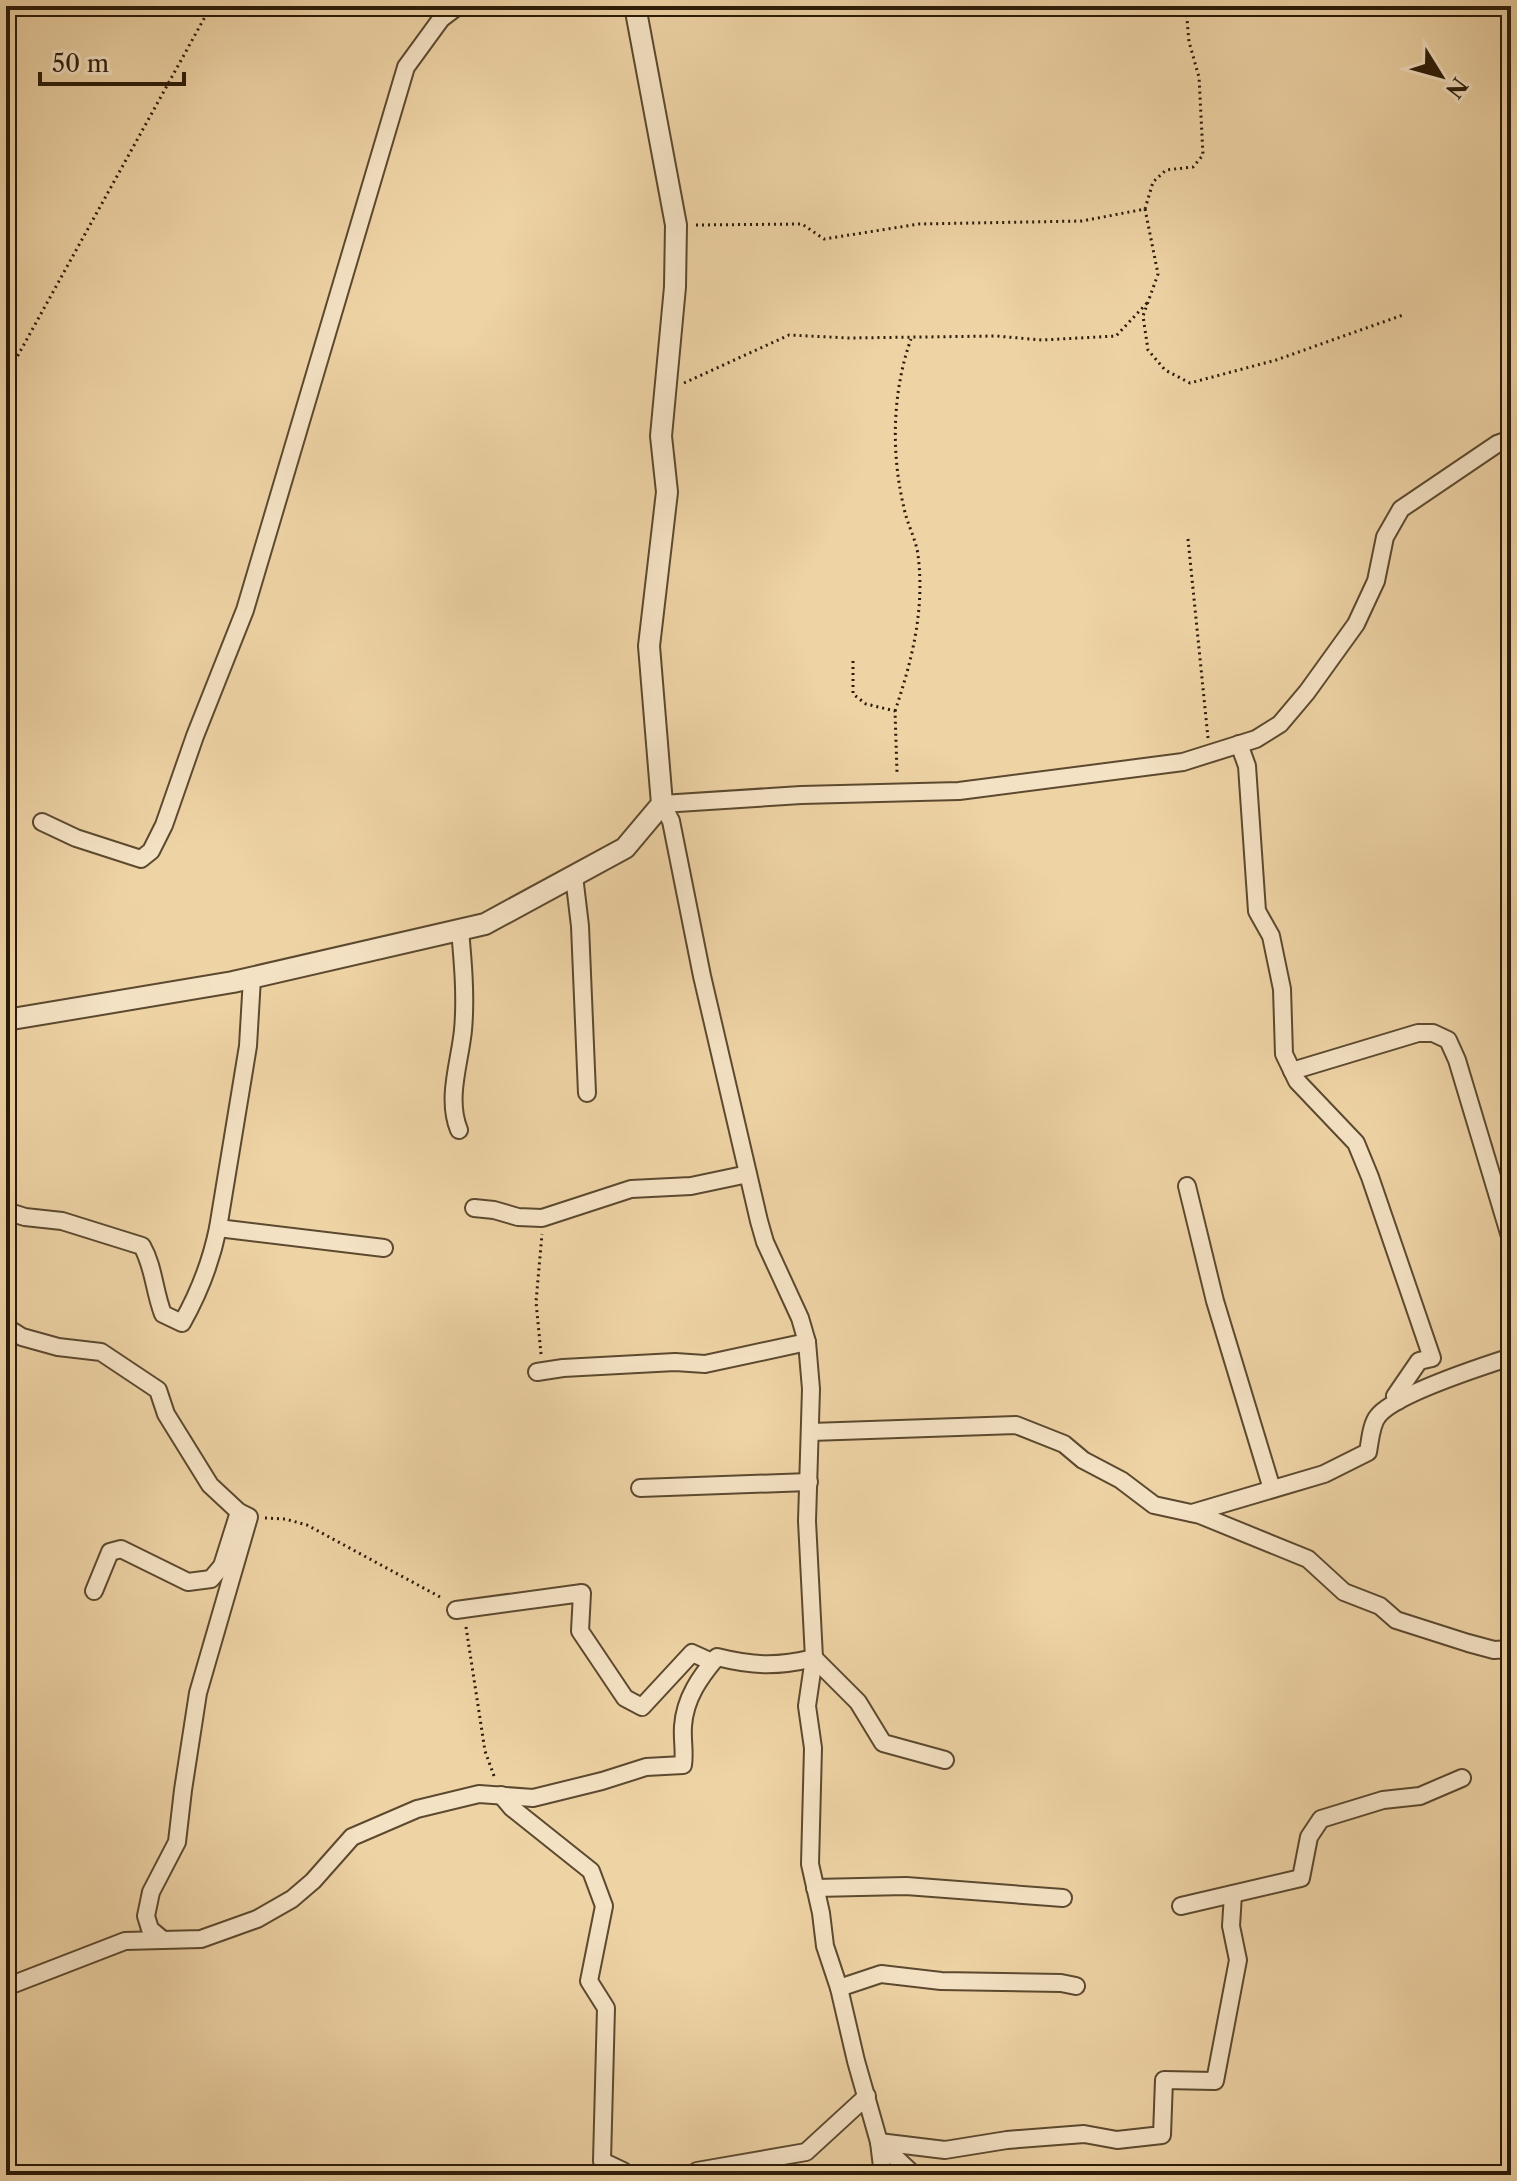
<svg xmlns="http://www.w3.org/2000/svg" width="1517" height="2181" font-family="'Libre Caslon Text',serif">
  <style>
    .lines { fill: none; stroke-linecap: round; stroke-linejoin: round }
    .minor-casing { stroke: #5c492f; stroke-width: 20 }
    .tertiary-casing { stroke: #5c492f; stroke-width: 24 }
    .path { stroke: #2b1b08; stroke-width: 3; stroke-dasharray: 2 4; stroke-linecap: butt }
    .minor { stroke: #f4e2c4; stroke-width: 16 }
    .tertiary { stroke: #f4e2c4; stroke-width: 20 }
  </style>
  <rect width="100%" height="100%" fill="#eed3a5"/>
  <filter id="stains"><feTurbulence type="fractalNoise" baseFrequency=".0025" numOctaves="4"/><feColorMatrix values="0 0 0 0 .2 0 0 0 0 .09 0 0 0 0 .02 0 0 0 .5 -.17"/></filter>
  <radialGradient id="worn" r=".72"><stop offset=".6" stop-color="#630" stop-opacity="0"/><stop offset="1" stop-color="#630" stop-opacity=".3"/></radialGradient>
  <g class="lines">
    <g class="minor-casing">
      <g id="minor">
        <polyline points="1239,744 1247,766 1257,911 1271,936 1282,989 1284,1054 1297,1081 1356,1143 1370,1177 1432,1358 1419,1361 1395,1396 1398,1401"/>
        <polyline points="42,822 76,838 141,859 151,851 164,825 195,736 245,610 406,67 441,19 458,6"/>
        <polyline points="574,876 580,926 587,1093"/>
        <polyline points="1292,1071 1418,1033 1433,1033 1448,1040 1457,1060 1511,1240"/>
        <path d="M459 1130C446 1098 460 1062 463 1030 466 997 463 963 460 930"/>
        <polyline points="1187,1186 1215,1301 1272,1489"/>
        <polyline points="474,1208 494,1210 518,1217 542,1218 631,1189 691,1186 748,1174"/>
        <path d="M6 1211 25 1217 62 1221 142 1246C154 1267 154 1291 163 1314L182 1323C199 1293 211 1262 218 1228L248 1046 252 978"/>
        <polyline points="218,1228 384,1248"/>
        <path d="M6 1327 22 1337 58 1347 101 1352 158 1390 166 1414 210 1485 239 1512 249 1517 198 1693 183 1790 177 1842 151 1892 146 1916 150 1929 163 1940 201 1939 257 1919 292 1899 313 1881 352 1837 417 1809 479 1794 533 1798 602 1781 646 1767 683 1765C685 1752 682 1740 683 1726 685 1698 700 1677 717 1657 753 1666 777 1667 814 1658L858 1702 883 1743 945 1760"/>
        <polyline points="537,1372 563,1368 675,1362 705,1364 807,1342"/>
        <polyline points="811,1432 1016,1425 1064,1444 1083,1460 1121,1480 1154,1505 1200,1515 1308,1559 1344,1592 1380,1606 1396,1620 1468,1643 1494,1650 1511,1649"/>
        <polyline points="640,1488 809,1482"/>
        <path d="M1192 1513 1324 1474 1368 1452C1370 1442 1371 1424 1378 1416 1394 1395 1483 1366 1511 1357"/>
        <polyline points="94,1591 110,1552 121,1549 188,1582 211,1579 222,1566 239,1512"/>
        <polyline points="456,1610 582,1593 580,1631 625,1698 642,1707 692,1653 712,1662"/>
        <polyline points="501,1795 512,1808 591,1871 604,1906 589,1981 606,2008 602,2161 623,2171 623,2175"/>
        <polyline points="815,1888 906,1886 1063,1898"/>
        <polyline points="1181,1906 1301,1878 1309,1837 1321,1819 1383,1800 1420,1796 1462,1778"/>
        <polyline points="6,1987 125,1941 163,1940"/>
        <polyline points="839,1988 881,1974 941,1981 1061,1983 1076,1986"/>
        <polyline points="879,2142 945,2150 1007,2140 1084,2134 1117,2140 1162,2135 1164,2080 1215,2081 1238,1960 1231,1926 1233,1894"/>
        <polyline points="879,2142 914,2175"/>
        <polyline points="693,2175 697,2171 806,2152 867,2096"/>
        <polyline points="883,2175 879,2142 856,2061 839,1988 825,1946 821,1913 810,1864 813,1748 807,1706 814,1658 807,1521 811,1389 807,1342 800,1318 765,1242 759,1221 702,976 671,821 662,804 801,795 959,791 1183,762 1256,739 1280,724 1307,692 1356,624 1376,581 1385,537 1401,509 1497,444 1511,439"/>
      </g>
    </g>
    <g class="tertiary-casing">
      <polyline id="tertiary" points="6,1020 233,982 485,924 625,848 662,804 649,646 667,492 661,436 675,287 676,225 635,6"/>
    </g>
    <g class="path">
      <polyline points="1145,209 1158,274 1143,316 1148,350 1165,370 1190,383 1276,360 1403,315"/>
      <polyline points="696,225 802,224 824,239 919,224 1082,221 1145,209 1153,182 1166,170 1193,167 1203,155 1199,77 1189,42 1186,8"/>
      <polyline points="6,377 211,6"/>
      <polyline points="684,383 789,335 849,338 996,336 1042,340 1116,336 1148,302"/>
      <polyline points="1188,539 1208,738"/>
      <polyline points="853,661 853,694 866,704 895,711 897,773"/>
      <path d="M895 711C912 661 925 609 918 555 916 539 907 524 904 508 891 454 892 392 911 339"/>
      <polyline points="541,1354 536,1302 542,1234"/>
      <polyline points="265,1518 285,1519 307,1525 442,1598"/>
      <polyline points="466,1627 485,1751 494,1776"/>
    </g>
    <use href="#minor" class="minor"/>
    <use href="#tertiary" class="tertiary"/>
  </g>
  <rect width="1517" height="2181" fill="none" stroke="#eed3a5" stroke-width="32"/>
  <rect x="8" y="8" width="1501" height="2165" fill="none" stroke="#2b1b08" stroke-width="4"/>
  <rect x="16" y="16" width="1485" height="2149" fill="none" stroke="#2b1b08" stroke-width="2"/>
  <g transform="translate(1441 76) rotate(127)" stroke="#f4e2c4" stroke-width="6" paint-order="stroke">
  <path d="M0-6L14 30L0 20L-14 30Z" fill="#2b1b08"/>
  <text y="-12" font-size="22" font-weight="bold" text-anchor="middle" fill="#2b1b08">N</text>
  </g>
  <path d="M40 72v12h144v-12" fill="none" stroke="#2b1b08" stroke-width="4"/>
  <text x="52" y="72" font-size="24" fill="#2b1b08" stroke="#f4e2c4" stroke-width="6" paint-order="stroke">50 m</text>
  <rect width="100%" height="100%" filter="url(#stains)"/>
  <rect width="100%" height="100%" fill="url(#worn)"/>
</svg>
